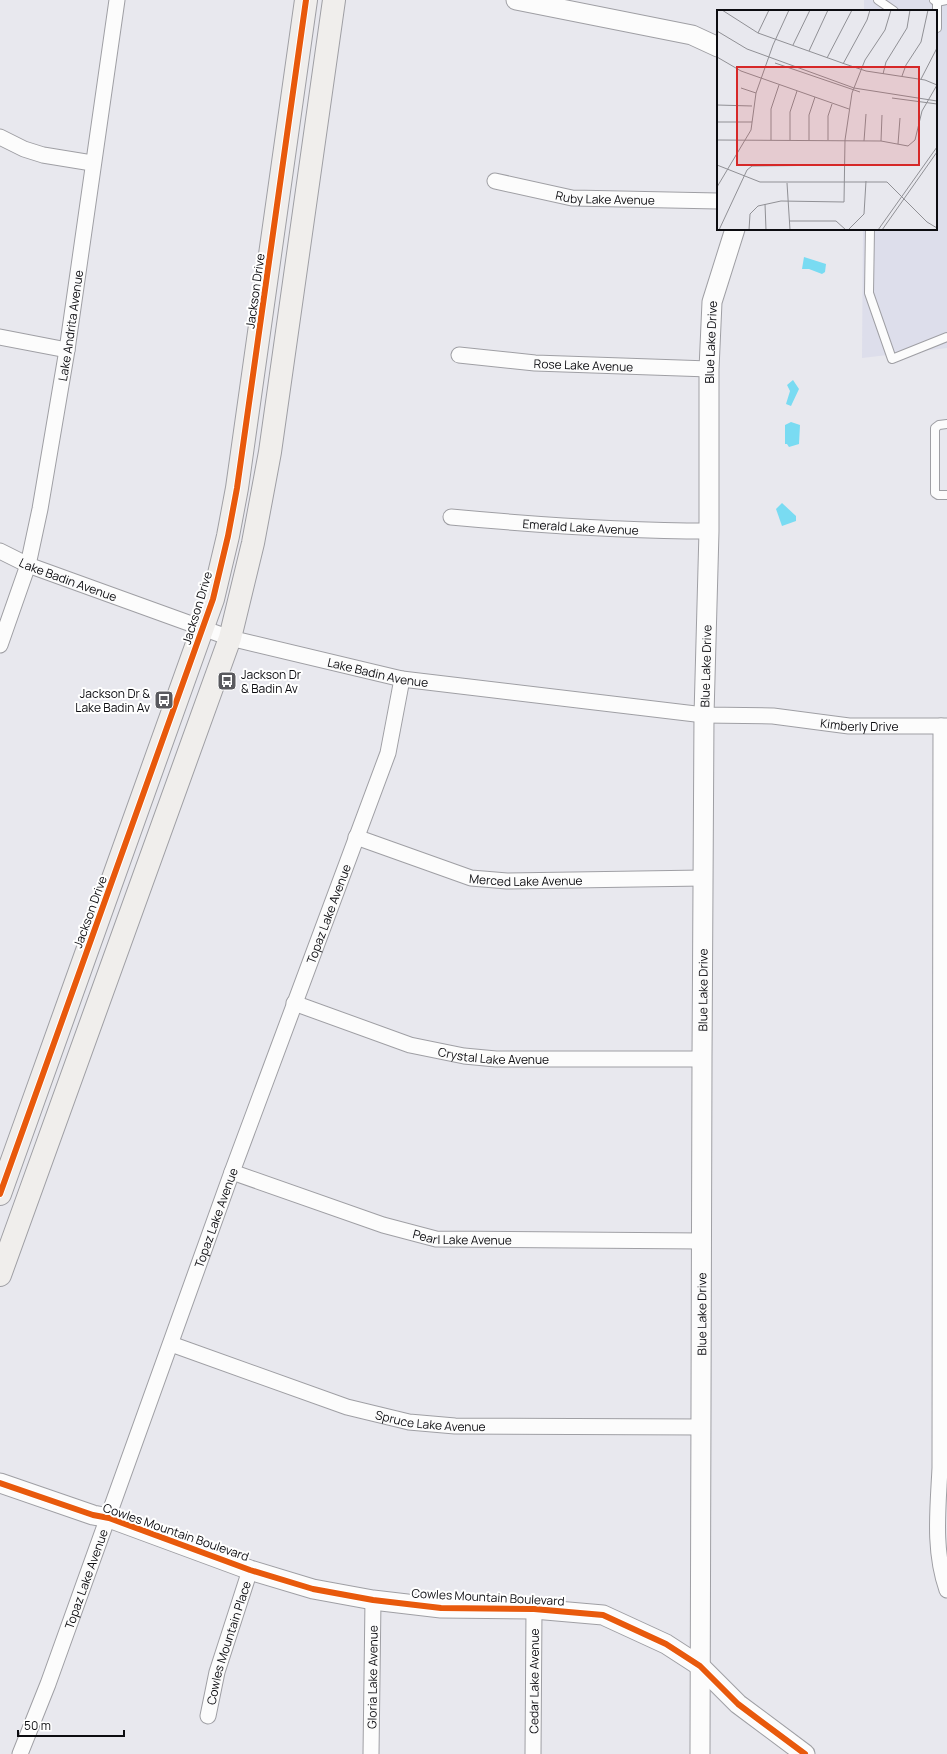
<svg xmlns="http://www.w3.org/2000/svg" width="947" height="1754" font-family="Manrope,sans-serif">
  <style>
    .built { fill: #dddeeb }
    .water { fill: #79dbf2 }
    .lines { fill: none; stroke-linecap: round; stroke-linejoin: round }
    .service-casing { stroke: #9f9fa4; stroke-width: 10 }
    .minor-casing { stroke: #9f9fa4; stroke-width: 17 }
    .tertiary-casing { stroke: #9f9fa4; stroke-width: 21 }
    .secondary-casing { stroke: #9f9fa4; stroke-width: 24 }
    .service { stroke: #fcfcfc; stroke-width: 8 }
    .minor { stroke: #fcfcfc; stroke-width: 15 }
    .tertiary { stroke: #fcfcfc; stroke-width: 19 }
    .secondary { stroke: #f0eeec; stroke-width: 22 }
    .cycleway-casing { stroke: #fff; stroke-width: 8 }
    .cycleway { stroke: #e8590c; stroke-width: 6 }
    .labels { text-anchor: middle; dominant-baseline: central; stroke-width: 4; stroke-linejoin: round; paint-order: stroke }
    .street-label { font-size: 12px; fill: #0c0c10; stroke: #fff }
    .poi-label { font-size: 12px; fill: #0c0c10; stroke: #fff; text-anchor: start }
    .inset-road { fill: none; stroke: #909095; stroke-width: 1 }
    .view { fill: #d62828; fill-opacity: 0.15; stroke: #d62828; stroke-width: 2 }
    .inset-edge { fill: none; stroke: #0c0c10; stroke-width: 2 }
  </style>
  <rect width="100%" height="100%" fill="#e8e8ee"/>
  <polygon class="built" points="864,0 947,0 947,348 862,358 863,229 936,229 936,11 864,11"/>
  <g class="water">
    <polygon points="804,257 826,264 825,272 822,274 809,269 802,269"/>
    <polygon points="793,380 799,389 791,406 786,404 790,391 787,385"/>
    <polygon points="791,422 800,425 799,444 789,447 787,444 785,444 785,425"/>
    <polygon points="782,503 796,516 796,521 782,526 776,509"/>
  </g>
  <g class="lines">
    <g class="service-casing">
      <g id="service">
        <polyline points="878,0 894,11"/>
        <polyline points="934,0 937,2 937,28"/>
        <polyline points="937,0 937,2 947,0"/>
        <polyline points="870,229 869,293 892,359 947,337"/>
        <polyline points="947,424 939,425 935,428 935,493 938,495 947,495"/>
      </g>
    </g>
    <g class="minor-casing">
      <g id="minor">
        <polyline points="0,137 24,149 43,155 92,163"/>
        <path id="s1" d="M495 181 572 198 718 201"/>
        <polyline points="0,337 67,350"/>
        <path id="s2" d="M459 355 535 363 709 369"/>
        <path id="s3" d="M451 517C537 525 623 531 709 531"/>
        <path id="s4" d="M0 551 28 565 230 638 402 679 704 715 773 716 849 726H947"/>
        <path id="s5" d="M0 645 28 565 40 509 67 350 117 0"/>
        <path d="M941 726 940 1468C938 1509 933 1550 947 1590"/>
        <path id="s6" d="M356 837 471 878 507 881 703 878"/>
        <path id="s7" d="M294 1003 410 1045 464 1056 496 1059H702"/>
        <path id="s8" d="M232 1172 383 1225 436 1239 702 1241"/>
        <path id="s9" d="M171 1344 347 1407 409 1422 455 1426 702 1427"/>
        <path id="s10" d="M208 1716 217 1672 250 1570"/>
        <path id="s11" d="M20 1754 48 1684 232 1172 388 753 402 679"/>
        <path id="s12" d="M371 1754 373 1600"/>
        <path id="s13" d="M533 1754 534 1609"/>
      </g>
    </g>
    <g class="tertiary-casing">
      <g id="tertiary">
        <polyline points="516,0 692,35 718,47"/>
        <polyline points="0,1483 93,1515 109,1518 250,1570 313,1589 373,1600 441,1608 534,1609 603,1615 666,1644 700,1666 738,1704 805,1754"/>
        <path id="s14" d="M700 1754 702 1059 704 715 709 531V369L712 302 735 229"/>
      </g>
    </g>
    <g class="secondary-casing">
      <g id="secondary">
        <polyline points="0,1194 213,599 228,536 237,488 306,0"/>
        <polyline points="0,1275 230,638 253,543 270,452 334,0"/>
      </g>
    </g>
    <use href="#service" class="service"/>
    <use href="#minor" class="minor"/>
    <use href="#tertiary" class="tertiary"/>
    <use href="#secondary" class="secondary"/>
    <g class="cycleway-casing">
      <g id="cycleway">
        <polyline points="0,1194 213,599 228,536 237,488 306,0"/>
        <polyline points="0,1483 93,1515 109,1518 250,1570 313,1589 373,1600 441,1608 534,1609 603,1615 666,1644 700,1666 738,1704 805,1754"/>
      </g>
    </g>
    <use href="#cycleway" class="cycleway"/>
  </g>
  <defs>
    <g id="bus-square" transform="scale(1)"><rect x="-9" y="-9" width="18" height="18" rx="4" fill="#59595e" stroke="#fff"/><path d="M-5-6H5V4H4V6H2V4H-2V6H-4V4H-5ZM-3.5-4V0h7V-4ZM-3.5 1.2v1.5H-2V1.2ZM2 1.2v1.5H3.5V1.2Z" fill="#fff"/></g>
  </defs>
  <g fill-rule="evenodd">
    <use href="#bus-square" x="227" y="681"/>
    <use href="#bus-square" x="164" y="700"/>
  </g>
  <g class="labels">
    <g class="street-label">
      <text stroke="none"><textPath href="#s1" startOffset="112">Ruby Lake Avenue</textPath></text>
      <text transform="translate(255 291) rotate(-82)">Jackson Drive</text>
      <text stroke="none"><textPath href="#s5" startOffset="328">Lake Andrita Avenue</textPath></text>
      <text stroke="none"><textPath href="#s14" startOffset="1412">Blue Lake Drive</textPath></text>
      <text stroke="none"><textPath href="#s2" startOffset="125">Rose Lake Avenue</textPath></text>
      <text stroke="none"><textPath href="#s3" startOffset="130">Emerald Lake Avenue</textPath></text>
      <text stroke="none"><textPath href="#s4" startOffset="74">Lake Badin Avenue</textPath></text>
      <text transform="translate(197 608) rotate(-73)">Jackson Drive</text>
      <text stroke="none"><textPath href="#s14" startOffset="1088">Blue Lake Drive</textPath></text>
      <text stroke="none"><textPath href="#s4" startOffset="398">Lake Badin Avenue</textPath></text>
      <text stroke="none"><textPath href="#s4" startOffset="883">Kimberly Drive</textPath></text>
      <text stroke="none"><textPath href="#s6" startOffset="177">Merced Lake Avenue</textPath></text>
      <text transform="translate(90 912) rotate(-70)">Jackson Drive</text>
      <text stroke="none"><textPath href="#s11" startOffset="895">Topaz Lake Avenue</textPath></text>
      <text stroke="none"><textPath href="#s14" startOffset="764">Blue Lake Drive</textPath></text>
      <text stroke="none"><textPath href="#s7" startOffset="208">Crystal Lake Avenue</textPath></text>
      <text stroke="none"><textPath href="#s11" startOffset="571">Topaz Lake Avenue</textPath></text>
      <text stroke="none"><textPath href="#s8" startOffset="241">Pearl Lake Avenue</textPath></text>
      <text stroke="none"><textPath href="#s14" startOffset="440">Blue Lake Drive</textPath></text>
      <text stroke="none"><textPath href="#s9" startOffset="272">Spruce Lake Avenue</textPath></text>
      <text transform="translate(176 1532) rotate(19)">Cowles Mountain Boulevard</text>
      <text stroke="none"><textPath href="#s11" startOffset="187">Topaz Lake Avenue</textPath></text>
      <text transform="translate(488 1597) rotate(3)">Cowles Mountain Boulevard</text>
      <text stroke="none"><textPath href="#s10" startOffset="76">Cowles Mountain Place</textPath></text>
      <text stroke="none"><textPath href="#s12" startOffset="77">Gloria Lake Avenue</textPath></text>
      <text stroke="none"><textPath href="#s13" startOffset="73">Cedar Lake Avenue</textPath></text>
    </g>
    <g class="poi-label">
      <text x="241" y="674">Jackson Dr<tspan x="241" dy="14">&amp; Badin Av</tspan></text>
      <text x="150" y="693" text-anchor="end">Jackson Dr &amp;<tspan x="150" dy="14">Lake Badin Av</tspan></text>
    </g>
  </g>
  <g transform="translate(717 10)">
    <rect width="220" height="220" fill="#e8e8ee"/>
    <path class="inset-road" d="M5 0 41 23 128 54 149 61 208 70 220 75M0 21 30 39 137 78 220 91M41 23 52 0M76 35 93 0M92 41 111 0M0 47 24 61 132 99M110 48 135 0M58 53 143 82M126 54 150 10 153 0M166 64 169 52 190 18 193 0M185 66 189 55 204 32 211 0M204 69 220 38M24 78 39 83M175 88 220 94M0 95 35 96M0 112H35M0 130 164 131 191 136 198 130 205 101 220 75M54 130V99L62 75M73 130V102L80 81M92 130V105L98 87M111 130V106L115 94M147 131 149 104M164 131 165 105M181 134 183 108M0 155 43 172H170L210 212 220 218M70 173 73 220M0 177 34 120 39 83 56 35 72 0M48 194 49 220M72 211H119L129 220M2 220 30 160 35 156 127 155M32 220 33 204 41 196 64 191 127 192 128 130 135 83 148 50 168 20 174 0M131 220 147 204 149 171M161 220 220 137M165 220 220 142"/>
    <path class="view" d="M20 57H202V155H20Z"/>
    <rect width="220" height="220" class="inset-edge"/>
  </g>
  <path d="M18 1730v6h106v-6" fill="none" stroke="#0c0c10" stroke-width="2"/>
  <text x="24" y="1730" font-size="12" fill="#0c0c10" stroke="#ffffff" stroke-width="3" paint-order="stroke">50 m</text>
</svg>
